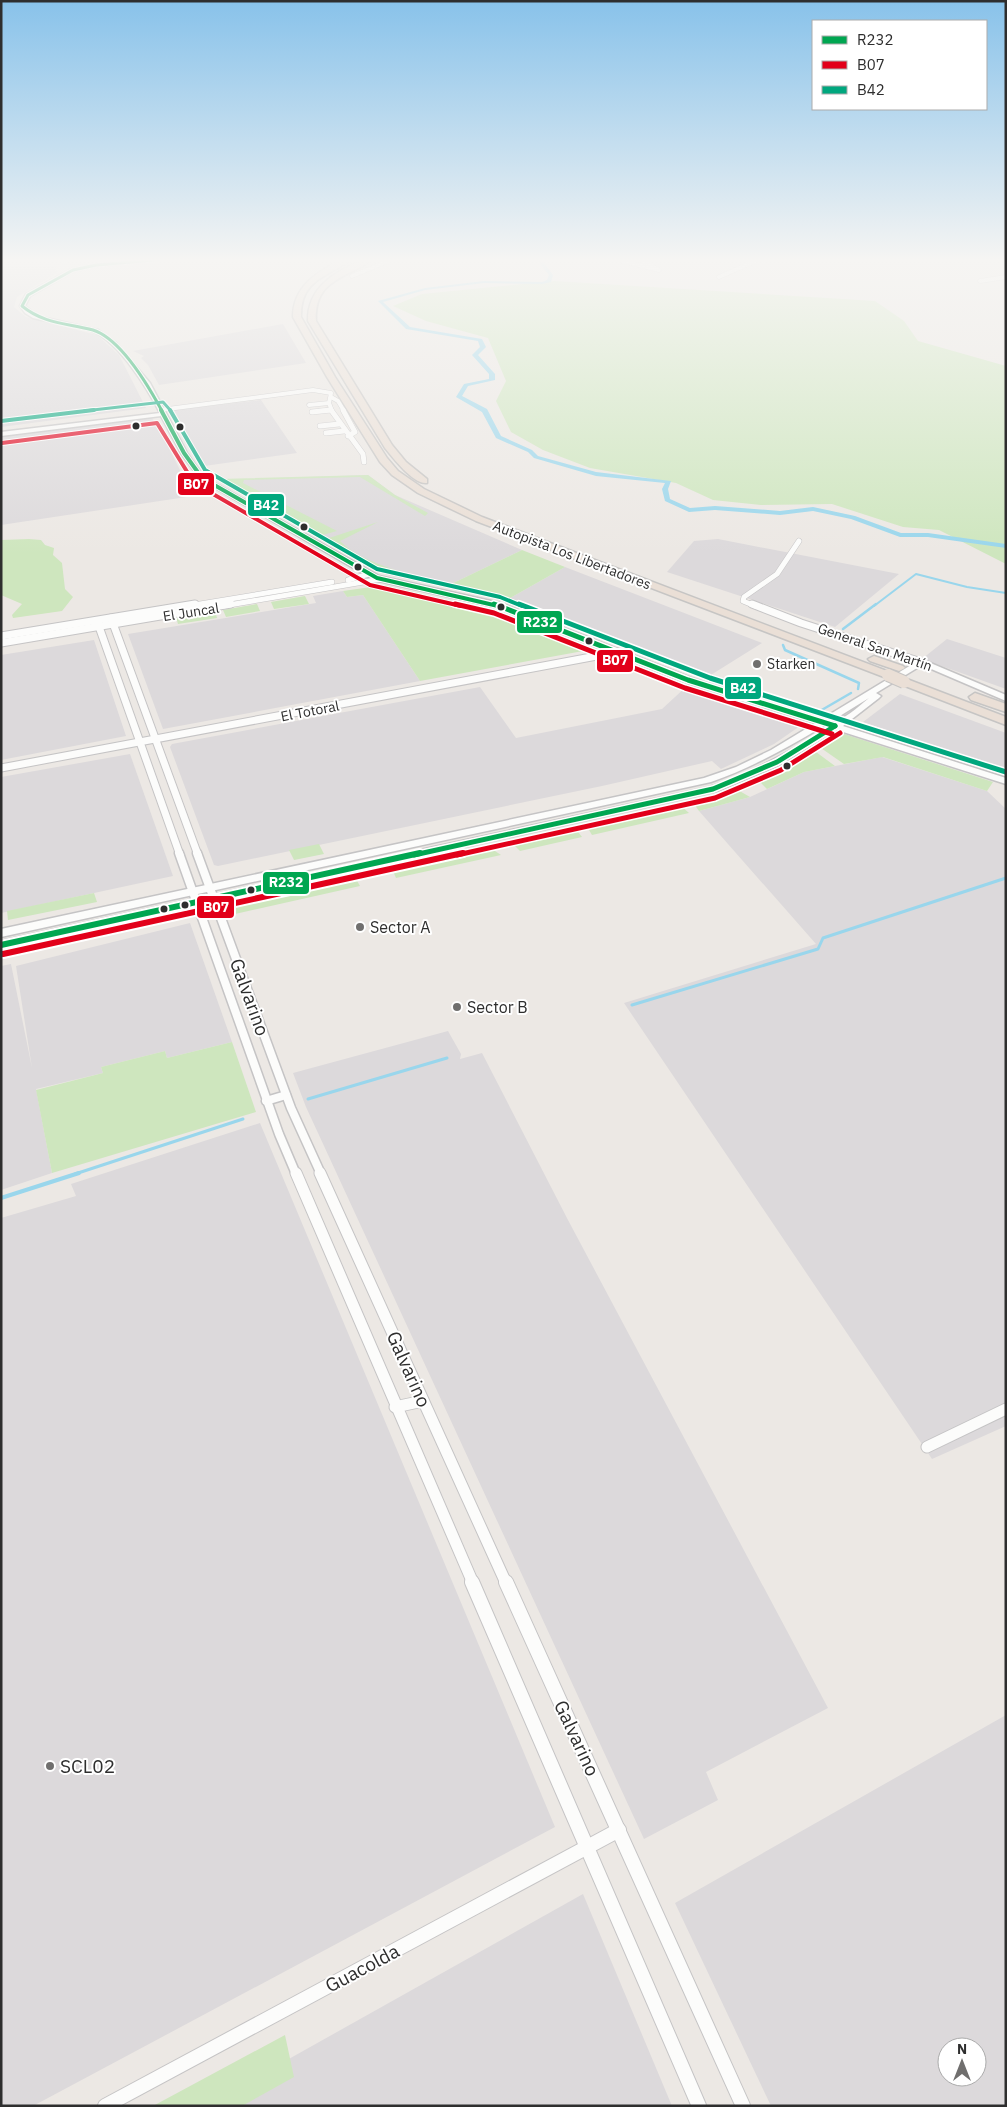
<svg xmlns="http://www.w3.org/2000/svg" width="1007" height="2107" font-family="'IBM Plex Sans',sans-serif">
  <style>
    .industrial { fill: #dcd9db; fill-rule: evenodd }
    .green { fill: #cee6be }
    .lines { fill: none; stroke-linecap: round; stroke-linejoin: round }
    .stream-far3 { stroke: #99d6ec; stroke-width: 2 }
    .stream-far2 { stroke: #99d6ec; stroke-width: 2.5 }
    .stream-far1 { stroke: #99d6ec; stroke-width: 3 }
    .stream { stroke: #99d6ec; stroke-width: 4 }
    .canal { fill: #99d6ec; fill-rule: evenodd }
    .minor-far5-casing { stroke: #c5c4c5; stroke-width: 5 }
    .minor-far4-casing { stroke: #c5c4c5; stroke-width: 6 }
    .minor-far3-casing { stroke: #c5c4c5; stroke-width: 9 }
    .minor-far2-casing { stroke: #c5c4c5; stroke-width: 11 }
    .minor-far1-casing { stroke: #c5c4c5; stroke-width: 13 }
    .minor-casing { stroke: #c5c4c5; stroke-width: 16 }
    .tertiary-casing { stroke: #c5c4c5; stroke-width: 3 }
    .secondary-casing { stroke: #c5c4c5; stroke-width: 3 }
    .motorway-casing { stroke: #c6c5c4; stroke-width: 3 }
    .minor-far5 { stroke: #fcfcfb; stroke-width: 4 }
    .minor-far4 { stroke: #fcfcfb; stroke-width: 5 }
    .minor-far3 { stroke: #fcfcfb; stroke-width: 7 }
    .minor-far2 { stroke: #fcfcfb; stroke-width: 8 }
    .minor-far1 { stroke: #fcfcfb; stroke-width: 11 }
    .minor { stroke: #fcfcfb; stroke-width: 14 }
    .tertiary { fill: #fcfcfb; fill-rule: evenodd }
    .secondary { fill: #fcfcfb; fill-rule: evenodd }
    .motorway { fill: #eadfd6; fill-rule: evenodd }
    .motorway-bridge-casing { stroke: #c6c5c4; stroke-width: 14; stroke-linecap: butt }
    .motorway-bridge { stroke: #eadfd6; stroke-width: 12 }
    .bus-1-far3-casing { stroke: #fff; stroke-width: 5 }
    .bus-1-far2-casing { stroke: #fff; stroke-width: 6 }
    .bus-1-far1-casing { stroke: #fff; stroke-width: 8 }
    .bus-1-casing { stroke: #fff; stroke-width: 10 }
    .bus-2-far2-casing { stroke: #fff; stroke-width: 6 }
    .bus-2-far1-casing { stroke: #fff; stroke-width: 8 }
    .bus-2-casing { stroke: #fff; stroke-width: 10 }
    .bus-3-far2-casing { stroke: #fff; stroke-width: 5 }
    .bus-3-far1-casing { stroke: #fff; stroke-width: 6 }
    .bus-3-casing { stroke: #fff; stroke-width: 8 }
    .bus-1-far3 { stroke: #00a651; stroke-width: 3 }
    .bus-1-far2 { stroke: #00a651; stroke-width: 4 }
    .bus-1-far1 { stroke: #00a651; stroke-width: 5 }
    .bus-1 { stroke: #00a651; stroke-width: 6 }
    .bus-2-far2 { stroke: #e2001a; stroke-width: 4 }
    .bus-2-far1 { stroke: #e2001a; stroke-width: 5 }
    .bus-2 { stroke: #e2001a; stroke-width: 6 }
    .bus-3-far2 { stroke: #00a77e; stroke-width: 3 }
    .bus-3-far1 { stroke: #00a77e; stroke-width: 4 }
    .bus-3 { stroke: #00a77e; stroke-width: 5 }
    .bus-dot { fill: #2e2e2e; stroke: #fff; stroke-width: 2 }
    .poi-dot { fill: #706f6e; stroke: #fff; stroke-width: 2 }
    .labels { text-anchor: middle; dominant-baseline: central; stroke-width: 4; stroke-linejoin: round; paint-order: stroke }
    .far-street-label { font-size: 14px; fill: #2e2e2e; stroke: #fff }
    .far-poi-label { font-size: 14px; fill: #2e2e2e; stroke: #fff; text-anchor: start }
    .poi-label { font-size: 16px; fill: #2e2e2e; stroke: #fff; text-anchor: start }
    .near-street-label { font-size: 19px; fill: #2e2e2e; stroke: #fff }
    .near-poi-label { font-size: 19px; fill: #2e2e2e; stroke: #fff; text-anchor: start }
    .line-badge { stroke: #fff; stroke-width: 2 }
    .badge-label { font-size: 14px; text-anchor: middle; font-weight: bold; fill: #fff }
  </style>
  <rect width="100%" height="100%" fill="#ece8e4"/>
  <g class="industrial">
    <polygon points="1,266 56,266 57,273 17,297 14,307 26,317 97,335 119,355 146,408 1,427"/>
    <polygon points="283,324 306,363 159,385 148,365 141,358 144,356 133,351"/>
    <polygon points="261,400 297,453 204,466 174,410"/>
    <polygon points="148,418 152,418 165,440 193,496 1,525 1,437"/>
    <polygon points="368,475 395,495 522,550 445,587 387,575 376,571 218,480"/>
    <polygon points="718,539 899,574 835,627 667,572 694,541"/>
    <polygon points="565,567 762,643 706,678 592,637 548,619 547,615 535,614 505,601"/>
    <polygon points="343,591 347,597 363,595 420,681 163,729 128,634 316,603 313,596"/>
    <polygon points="947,639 1006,658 1006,689 922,659"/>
    <polygon points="94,640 126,736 1,760 1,655"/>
    <polygon points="688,685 802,721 803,724 774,744 721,769 712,761 602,786 218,866 214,865 170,747 172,744 480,687 516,738 662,709"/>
    <polygon points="900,694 1006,733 1006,771 863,722"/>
    <polygon points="130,754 173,876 1,913 1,777"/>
    <polygon points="882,757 987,791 1006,809 1006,1426 932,1459 624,1003 816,944 699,811 750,797 804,772"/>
    <polygon points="190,923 232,1042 167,1058 165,1051 101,1067 103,1073 36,1089 52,1173 1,1190 1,966 11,964 32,1068 16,966"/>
    <polygon points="448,1031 461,1054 460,1059 482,1053 568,1220 828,1708 706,1772 718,1800 644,1839 306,1107 293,1073"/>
    <polygon points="260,1123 555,1827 33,2106 1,2106 1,1218 76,1196 71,1184"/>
    <path d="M1006 1715V2106H771L675 1903ZM947 2047H977V2077H947Z"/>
    <polygon points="583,1894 672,2106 205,2106"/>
  </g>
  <g class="green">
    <polygon points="554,281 875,301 904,321 918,341 1006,366 1006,564 939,530 903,527 832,504 761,505 713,500 676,483 590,468 543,450 511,432 496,401 506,381 488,338 426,321 393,306 422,294"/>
    <polygon points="368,475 395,495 428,513 425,516 360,477 244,480 243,483 337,531 319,536 220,479"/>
    <path d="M378 522 340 541C363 565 416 576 448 584L443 585 376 570 327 542 329 538Z"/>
    <polygon points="29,539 41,540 45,545 54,548 53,555 62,563 65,589 73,597 62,611 13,618 12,615 22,604 1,595 1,540"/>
    <polygon points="522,550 565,567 505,601 445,587"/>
    <polygon points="385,585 498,612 594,649 420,681 363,595 347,597 343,591"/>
    <polygon points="305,596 309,604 274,609 271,602"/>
    <polygon points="257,604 260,611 226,617 223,610"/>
    <polygon points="215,611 217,618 178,624 176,617"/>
    <polygon points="838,733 841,733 993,782 987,791 883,757 844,764 818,746"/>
    <polygon points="812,749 835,766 804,772 767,789 760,782"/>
    <polygon points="736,789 750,797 699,811 692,801"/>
    <polygon points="681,806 689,813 592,835 586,825"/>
    <polygon points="575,828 582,837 520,851 512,843"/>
    <polygon points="319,844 324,854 294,860 289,850"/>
    <polygon points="489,847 501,855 396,878 392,869"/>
    <polygon points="355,877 360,886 235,914 232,904"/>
    <polygon points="94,893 97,902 8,920 7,911"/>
    <polygon points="232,1042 256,1112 52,1173 36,1090 103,1073 101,1067 165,1051 167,1058"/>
    <polygon points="285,2035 294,2077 242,2106 153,2106"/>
  </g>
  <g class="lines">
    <polyline class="stream-far3" points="874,606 916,574 967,587 1006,593"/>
    <g class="stream-far2">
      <polyline points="843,629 876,604"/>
      <polyline points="783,645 785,650 859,683 858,689"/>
      <polyline points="820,711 851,693"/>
      <polyline points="855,723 929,748"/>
      <polyline points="942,752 1006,773"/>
    </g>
    <g class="stream-far1">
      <polyline points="632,1005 818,949 823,938 1006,878"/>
      <polyline points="308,1099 447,1058"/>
      <polyline points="75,1174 243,1119"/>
    </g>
    <polyline class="stream" points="1,1198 79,1173"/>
    <polygon class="canal" points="536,259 541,259 553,275 551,282 542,284 484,283 425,290 383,302 410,327 482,339 486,347 478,355 495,374 495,380 468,386 462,396 487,409 501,436 532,450 538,456 596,472 671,481 668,489 670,499 690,508 715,506 780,511 813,507 855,516 901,533 928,533 1006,544 1006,548 928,537 900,537 851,519 813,511 780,515 715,510 689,512 665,501 662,489 665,483 596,476 534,458 528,452 496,438 482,412 456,397 464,384 489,379 489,374 472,355 480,347 478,341 406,329 378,301 425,288 484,281 542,282 547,280 549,275"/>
    <g class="minor-far5-casing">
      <g id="minor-far5">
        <polyline points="64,259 66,262"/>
        <polyline points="614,259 659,270 644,262 643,259"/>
        <polyline points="352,276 393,259"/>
        <polyline points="719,277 760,259"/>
        <polyline points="980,281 1006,277"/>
        <polyline points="331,397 338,401 344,411"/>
        <polyline points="309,405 329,403"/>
        <polyline points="160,410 313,390 331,393 329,403 332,411"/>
        <polyline points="319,411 331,410"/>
      </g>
    </g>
    <g class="minor-far4-casing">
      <g id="minor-far4">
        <polyline points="331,410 363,454 364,462"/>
        <polyline points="343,410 355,432 348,436"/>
        <polyline points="312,412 331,410"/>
        <polyline points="320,426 339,424"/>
        <polyline points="326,433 344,431"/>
        <polyline points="348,580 369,574"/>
        <polyline points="188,606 332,582"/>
        <polyline points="223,606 381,579"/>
        <polyline points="755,606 743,601 744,597 777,574 799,541"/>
      </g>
    </g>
    <g class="minor-far3-casing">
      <g id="minor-far3">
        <polyline points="752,604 801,623 921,662"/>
        <polyline points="111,618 198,855"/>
        <polyline points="97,621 180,855"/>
        <polyline points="1,636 195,604"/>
        <polyline points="1,643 231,604"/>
        <polyline points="1,768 618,652"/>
      </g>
    </g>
    <g class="minor-far2-casing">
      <g id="minor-far2">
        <polyline points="179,853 279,1134 296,1174"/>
        <polyline points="197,853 291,1108 321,1174"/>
        <polyline points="266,1101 286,1095"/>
      </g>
    </g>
    <g class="minor-far1-casing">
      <g id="minor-far1">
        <polyline points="296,1173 473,1583"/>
        <polyline points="320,1173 506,1583"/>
        <polyline points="395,1407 423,1401"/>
        <polyline points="927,1447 1006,1409"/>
      </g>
    </g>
    <g class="minor-casing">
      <g id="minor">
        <polyline points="472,1582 699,2106"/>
        <polyline points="506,1582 743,2106"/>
        <polyline points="105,2106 619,1830"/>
      </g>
    </g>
    <g class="tertiary-casing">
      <path id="tertiary" d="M149 259H169L96 266 74 271 30 296 25 306 37 316 98 330 116 343 150 383 187 453 204 477 379 576 500 603 691 678 826 722 822 725 819 724 685 682 495 607 374 580 200 479 181 453 161 416 1 436V432L160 413C147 388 120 344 94 332 80 326 50 322 33 318L25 313 20 306 26 294 71 269 96 264Z"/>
    </g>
    <g class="secondary-casing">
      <path id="secondary" d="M921 659 1006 695V701L922 665 876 693 881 696 879 698 843 726 1006 778V784L837 730 779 765 717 791 1 949V941L710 787C753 772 791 752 829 727V723C843 721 857 708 869 698 817 730 768 762 711 782L1 937V929L704 778 736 767 771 750Z"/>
    </g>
    <g class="motorway-casing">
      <g id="motorway">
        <path d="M343 259H352C328 277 300 279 301 317L335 377 387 458 398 471 424 489 482 517 892 673V677H884L476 521 418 493 392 475 380 462 327 377 293 317C293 286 318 271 343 259Z"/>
        <path d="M365 259H374C347 278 314 279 316 321L392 445 406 462 427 479V483C414 485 393 458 385 448L308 321C307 287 336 271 365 259Z"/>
        <polygon points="874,656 903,666 905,668 899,671 870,661 868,659"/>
        <polygon points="904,678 1006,717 1006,725 900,684 900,680"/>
        <polygon points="975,693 1006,704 1006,712 971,700 969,697"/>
      </g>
    </g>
    <use href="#minor-far5" class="minor-far5"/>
    <use href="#minor-far4" class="minor-far4"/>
    <use href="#minor-far3" class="minor-far3"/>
    <use href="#minor-far2" class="minor-far2"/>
    <use href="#minor-far1" class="minor-far1"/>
    <use href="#minor" class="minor"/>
    <use href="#tertiary" class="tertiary"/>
    <use href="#secondary" class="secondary"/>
    <use href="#motorway" class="motorway"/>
    <g class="motorway-bridge-casing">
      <polyline id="motorway-bridge" points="888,675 904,682"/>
    </g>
    <use href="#motorway-bridge" class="motorway-bridge"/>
    <g class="bus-1-far3-casing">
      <path id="bus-1-far3" d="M162 411C149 387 121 339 93 330 67 323 44 324 22 306L28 295 73 270 96 265 165 259"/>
    </g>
    <g class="bus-1-far2-casing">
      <polyline id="bus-1-far2" points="161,410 184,453 202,478 377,578 498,606"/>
    </g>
    <g class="bus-1-far1-casing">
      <g id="bus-1-far1">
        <polyline points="494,604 688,680 835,726"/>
        <polyline points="414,855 713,789 777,762 835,726"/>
      </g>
    </g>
    <g class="bus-1-casing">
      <polyline id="bus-1" points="1,945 420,853"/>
    </g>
    <g class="bus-2-far2-casing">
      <polyline id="bus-2-far2" points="2,443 157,423 194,483 370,585 461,606"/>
    </g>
    <g class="bus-2-far1-casing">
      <g id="bus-2-far1">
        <polyline points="455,604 494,613 685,688 832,734"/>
        <polyline points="457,855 715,798 781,770 840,733"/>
      </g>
    </g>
    <g class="bus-2-casing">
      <polyline id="bus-2" points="3,954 463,853"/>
    </g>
    <g class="bus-3-far2-casing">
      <polyline id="bus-3-far2" points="84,411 163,402 171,411"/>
    </g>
    <g class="bus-3-far1-casing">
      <g id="bus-3-far1">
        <polyline points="170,410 205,470 377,569 500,597 522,606"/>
        <polyline points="1,421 94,410"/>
      </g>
    </g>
    <g class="bus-3-casing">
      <polyline id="bus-3" points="519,604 710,678 1006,772"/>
    </g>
    <use href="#bus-1-far3" class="bus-1-far3"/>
    <use href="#bus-1-far2" class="bus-1-far2"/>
    <use href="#bus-1-far1" class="bus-1-far1"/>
    <use href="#bus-1" class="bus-1"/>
    <use href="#bus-2-far2" class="bus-2-far2"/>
    <use href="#bus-2-far1" class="bus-2-far1"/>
    <use href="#bus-2" class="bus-2"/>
    <use href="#bus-3-far2" class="bus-3-far2"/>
    <use href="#bus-3-far1" class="bus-3-far1"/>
    <use href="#bus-3" class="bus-3"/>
  </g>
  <linearGradient id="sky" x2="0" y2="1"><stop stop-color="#88c2ea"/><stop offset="0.47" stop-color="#f6f5f3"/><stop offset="1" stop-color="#f6f5f3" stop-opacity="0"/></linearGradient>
  <rect width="1007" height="554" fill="url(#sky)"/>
  <g class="bus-dot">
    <circle cx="136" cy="426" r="4.5"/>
    <circle cx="180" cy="427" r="4.5"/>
    <circle cx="304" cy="527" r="4.5"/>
    <circle cx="358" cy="567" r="4.5"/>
    <circle cx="501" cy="607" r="4.5"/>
    <circle cx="589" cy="641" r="4.5"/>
    <circle cx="787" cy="766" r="4.5"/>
    <circle cx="251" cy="890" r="4.5"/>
    <circle cx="185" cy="905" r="4.5"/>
    <circle cx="164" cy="909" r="4.5"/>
  </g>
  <g class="poi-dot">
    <circle cx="757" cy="664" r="5"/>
    <circle cx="360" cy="927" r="5"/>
    <circle cx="457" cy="1007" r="5"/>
    <circle cx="50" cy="1766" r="5"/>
  </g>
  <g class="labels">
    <g class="far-street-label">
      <text transform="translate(572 555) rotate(21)">Autopista Los Libertadores</text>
      <text transform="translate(191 612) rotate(-9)">El Juncal</text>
      <text transform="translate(875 647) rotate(19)">General San Martín</text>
      <text transform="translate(310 711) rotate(-11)">El Totoral</text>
    </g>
    <g class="far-poi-label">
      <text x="767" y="664">Starken</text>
    </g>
    <g class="poi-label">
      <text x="370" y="927">Sector A</text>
      <text x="467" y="1007">Sector B</text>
    </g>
    <g class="near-street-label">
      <text transform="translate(250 997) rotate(70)">Galvarino</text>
      <text transform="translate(409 1369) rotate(66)">Galvarino</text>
      <text transform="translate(577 1738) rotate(65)">Galvarino</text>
      <text transform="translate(362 1968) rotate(-28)">Guacolda</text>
    </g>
    <g class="near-poi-label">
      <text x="60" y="1766">SCL02</text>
    </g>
  </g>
  <g class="line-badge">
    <rect x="177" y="472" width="38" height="24" rx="5" fill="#e2001a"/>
    <rect x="247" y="493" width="38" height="24" rx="5" fill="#00a77e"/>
    <rect x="516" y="610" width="47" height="24" rx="5" fill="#00a651"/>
    <rect x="596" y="649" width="38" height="24" rx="5" fill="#e2001a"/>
    <rect x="724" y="676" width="38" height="24" rx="5" fill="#00a77e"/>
    <rect x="262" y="871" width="48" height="24" rx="5" fill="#00a651"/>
    <rect x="196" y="895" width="39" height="24" rx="5" fill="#e2001a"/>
  </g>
  <g class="badge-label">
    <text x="196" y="489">B07</text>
    <text x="266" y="510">B42</text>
    <text x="540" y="627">R232</text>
    <text x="615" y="665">B07</text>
    <text x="743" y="693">B42</text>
    <text x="286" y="887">R232</text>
    <text x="216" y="912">B07</text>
  </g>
  <rect width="1007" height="2107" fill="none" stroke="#2e2e2e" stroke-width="5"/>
  <rect x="812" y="20" width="175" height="90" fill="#ffffff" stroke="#ababab"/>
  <rect x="822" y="36" width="25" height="8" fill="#00a651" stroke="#ababab"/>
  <text x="857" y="45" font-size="15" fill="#2e2e2e">R232</text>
  <rect x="822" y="61" width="25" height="8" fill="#e2001a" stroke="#ababab"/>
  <text x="857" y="70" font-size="15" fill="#2e2e2e">B07</text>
  <rect x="822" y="86" width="25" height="8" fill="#00a77e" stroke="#ababab"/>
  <text x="857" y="95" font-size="15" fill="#2e2e2e">B42</text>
  <g transform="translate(962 2062)"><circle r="24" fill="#ffffff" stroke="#ababab"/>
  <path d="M0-4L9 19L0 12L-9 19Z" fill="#706f6e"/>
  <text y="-8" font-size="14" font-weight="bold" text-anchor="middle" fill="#2e2e2e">N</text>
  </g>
</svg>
